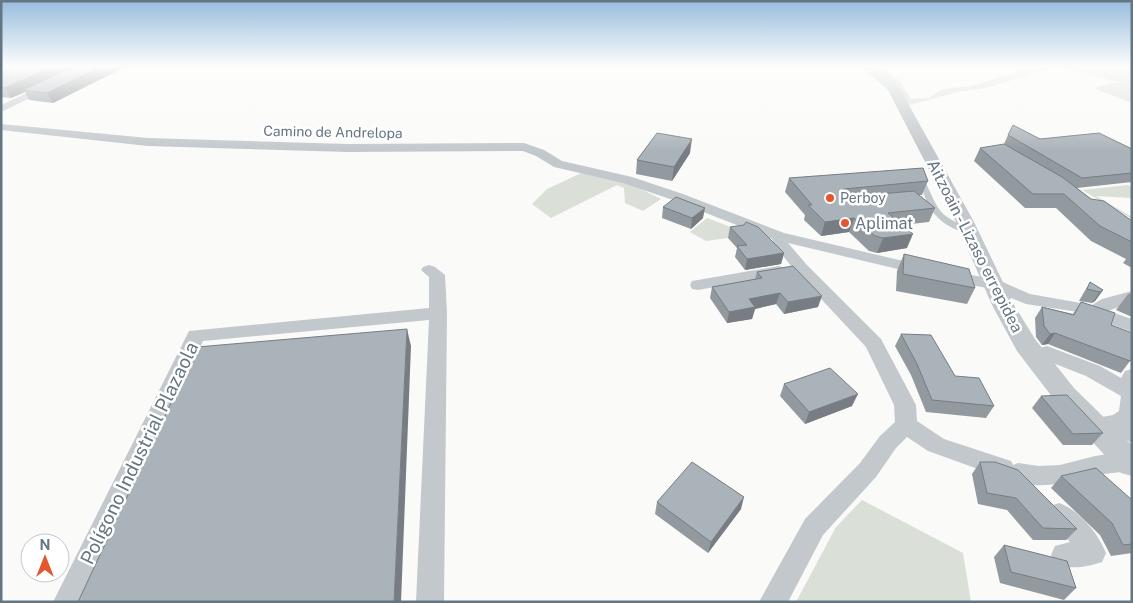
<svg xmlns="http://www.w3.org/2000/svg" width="1133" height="603" font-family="'Public Sans',sans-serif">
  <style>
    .green { fill: #dadfd7 }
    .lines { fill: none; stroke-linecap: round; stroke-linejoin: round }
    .service { fill: #c3c8cc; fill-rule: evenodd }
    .minor { fill: #c3c8cc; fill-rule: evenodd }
    .tertiary { fill: #c3c8cc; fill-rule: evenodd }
    .wall { fill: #929a9f }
    .shaded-wall { fill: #777d82 }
    .building { fill: #aab3b9; stroke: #777d82 }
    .poi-dot { fill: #e4572e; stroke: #fff; stroke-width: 2 }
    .labels { text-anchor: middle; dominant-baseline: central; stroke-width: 5; stroke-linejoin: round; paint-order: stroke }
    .far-street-label { font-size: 14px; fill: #657683; stroke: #fff }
    .far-poi-label { font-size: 14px; fill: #657683; stroke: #fff; text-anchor: start }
    .poi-label { font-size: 16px; fill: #657683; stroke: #fff; text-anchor: start }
    .street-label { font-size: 16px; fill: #657683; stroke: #fff }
    .near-street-label { font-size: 19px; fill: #657683; stroke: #fff }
  </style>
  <rect width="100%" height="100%" fill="#fafaf8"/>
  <g class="green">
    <polygon points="863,67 880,67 899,80 911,99 929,98 942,89 971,86 1036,67 1056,67 986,88 958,92 902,107 881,82"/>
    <polygon points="1060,67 1132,67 1132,103 1093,88 1118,82"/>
    <polygon points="588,170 617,177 661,199 643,211 625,203 624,188 617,185 551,218 532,204 547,189"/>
    <polygon points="1128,185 1132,187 1132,198 1096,196 1132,217 1132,219 1082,190"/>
    <polygon points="707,218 744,232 742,236 706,241 690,232"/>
    <polygon points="862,500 963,553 971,602 796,602 836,527"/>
  </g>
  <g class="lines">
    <path class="service" d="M923 181 926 183C939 212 940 217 971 228L972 230 971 232C954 233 935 219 928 204L913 202 912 201 915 199 926 200 920 183Z"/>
    <g class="minor">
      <polygon points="83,67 95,67 1,112 1,105"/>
      <path d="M1 124 148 138 348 144 524 143 544 150 562 161 632 177 683 194 784 233 929 267 931 270 929 273 923 275 788 243 807 265 881 339 916 405 917 421 944 439 1011 461 1013 465 1018 463 1039 466 1060 465 1095 456 1128 451 1132 453V469C1121 473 1109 473 1097 475 1064 481 1044 492 1010 480L1008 476 1003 478 928 451 907 437 896 448 876 477 823 535 788 602H759L805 519 860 463 880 436 895 422 894 405 866 347 795 271 776 247 772 239 673 200 623 183 554 167 536 156 523 151 348 152 148 146 1 130Z"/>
      <polygon points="429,265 435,267 445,275 447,313 444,602 416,602 429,320 203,341 82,602 53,602 189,331 429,308 429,277 421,270 423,267"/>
      <polygon points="779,266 785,268 787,271 785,274 698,290 692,289 690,285 692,281 698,280"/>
      <polygon points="950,271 998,280 1030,294 1092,305 1102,299 1132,291 1132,302 1108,311 1132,319 1132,332 1078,312 1026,304 987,288 944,280 942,276 944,272"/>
      <polygon points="1047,346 1100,366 1121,378 1125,371 1132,369 1132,443 1113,432 1094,435 1086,432 1083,426 1086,420 1113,415 1119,411 1121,396 1086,376 1040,358 1037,353 1040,348"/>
      <path d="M1059 503C1079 510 1098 533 1106 553L1102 562C1088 567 1069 570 1055 564L1051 555 1055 546 1070 542 1050 522 1047 514 1050 506Z"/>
    </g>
    <path class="tertiary" d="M862 67C880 67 890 74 900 89L974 222 1014 305 1035 339 1074 388 1132 445V476L1121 473 1056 402 1017 351 992 305 956 222 888 90Z"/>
  </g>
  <g class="wall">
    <polygon points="1,67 125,67 53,103 29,100 25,92 11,98 1,97"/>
    <polygon points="1008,135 1132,149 1132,182 1077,188 1091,199 1132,221 1132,268 1123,263 1126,259 1091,241 1056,208 1025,208 974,161 980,148 1004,144"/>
    <polygon points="690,153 672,181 636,174 637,160"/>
    <polygon points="789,178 928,181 922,195 919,195 935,208 929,222 902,225 907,248 877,253 869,251 849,232 821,236 804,220 805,215 785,192"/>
    <polygon points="663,207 703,218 691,229 662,218"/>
    <polygon points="730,227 784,253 781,264 745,270 735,257 737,248 728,238"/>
    <polygon points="904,254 975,288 967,304 896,291 897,271"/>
    <polygon points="757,272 818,307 784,314 776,304 755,309 752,319 727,323 710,298 712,287 755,279"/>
    <polygon points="1090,282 1103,290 1095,301 1092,303 1079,301 1083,294"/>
    <polygon points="1132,293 1132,317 1116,310 1128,294"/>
    <polygon points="1081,302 1111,325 1130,361 1121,373 1048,344 1042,345 1036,337 1035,318 1042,307 1073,314"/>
    <polygon points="901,334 994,406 986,418 926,412 911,375 895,346"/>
    <polygon points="784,384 852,406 805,424 780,396"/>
    <polygon points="1041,396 1103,433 1092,445 1063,445 1032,408"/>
    <polygon points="980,462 1077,529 1066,540 1033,540 1007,510 978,504 972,474"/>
    <polygon points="1061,476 1132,500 1132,553 1111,556 1100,535 1051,488"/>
    <polygon points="657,502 741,509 708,553 655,514"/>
    <polygon points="1004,545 1076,588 1064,600 1000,583 994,557"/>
  </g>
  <g class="shaded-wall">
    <polygon points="52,67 79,67 23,90 25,92 11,98 5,88"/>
    <polygon points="100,67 125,67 53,103 47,93"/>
    <polygon points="692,139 690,153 672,181 674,167"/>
    <polygon points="844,189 840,203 839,192"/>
    <polygon points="705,208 703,218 691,229 692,218"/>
    <polygon points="854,218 849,232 821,236 825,222"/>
    <polygon points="913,234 907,248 877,253 883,238"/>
    <polygon points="784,253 781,264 745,270 747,259"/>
    <polygon points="1103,290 1095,301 1092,303 1100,292"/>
    <polygon points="780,293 776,304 755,309 752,319 727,323 729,312 749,299"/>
    <polygon points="822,296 818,307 784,314 788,302"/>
    <polygon points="407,329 411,346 401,602 394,602"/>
    <polygon points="1055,333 1048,344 1042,345 1050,334"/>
    <polygon points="858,394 852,406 805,424 809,412"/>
    <polygon points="744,497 741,509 708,553 711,542"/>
  </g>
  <g class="building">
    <polygon points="1,67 52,67 5,88 1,87"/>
    <polygon points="73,67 100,67 47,93 23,90"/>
    <polygon points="1013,125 1040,139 1099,133 1132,149 1132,173 1082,178 1008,135"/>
    <polygon points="657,133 692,139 674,167 637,160"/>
    <polygon points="1004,144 1062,177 1091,199 1104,201 1132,221 1132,242 1100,226 1064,194 1033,194 980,148"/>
    <polygon points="923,168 928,181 844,189 839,192 845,197 914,191 935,208 888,213 913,234 883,238 875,236 854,218 825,222 808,205 812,205 789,178"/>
    <polygon points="676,197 705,208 692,218 663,207"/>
    <polygon points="746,222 758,227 784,253 747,259 737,246 747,245 730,227 744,225"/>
    <polygon points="904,254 969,269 975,288 903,274"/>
    <polygon points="793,266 822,296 788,302 780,293 749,299 755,307 729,312 712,287 762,278 757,272"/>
    <polygon points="1090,282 1103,290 1100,292 1087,289"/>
    <polygon points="1081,302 1115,313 1111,325 1132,333 1132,358 1130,361 1055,333 1050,334 1044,326 1042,307 1074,315"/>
    <polygon points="407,329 394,602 78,602 197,347"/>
    <polygon points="901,334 931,335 955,376 979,378 994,406 932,400 917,364"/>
    <polygon points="830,368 858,394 809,412 784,384"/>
    <polygon points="1067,395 1103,433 1073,434 1041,396"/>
    <polygon points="692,462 744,497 711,542 657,502"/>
    <polygon points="980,462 995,462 1018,470 1077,529 1043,528 1016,498 987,493"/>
    <polygon points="1096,468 1132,500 1132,544 1123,545 1112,523 1061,476"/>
    <polygon points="1004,545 1067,561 1076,588 1011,572"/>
  </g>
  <linearGradient id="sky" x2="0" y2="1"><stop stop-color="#96bcdc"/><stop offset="0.44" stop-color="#fdfdfc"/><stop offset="1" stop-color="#fdfdfc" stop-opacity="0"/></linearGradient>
  <rect width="1133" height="151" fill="url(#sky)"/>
  <g class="poi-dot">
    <circle cx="830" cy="198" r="5"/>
    <circle cx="845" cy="223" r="5"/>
  </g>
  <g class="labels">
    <g class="far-street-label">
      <text transform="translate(333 132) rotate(1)">Camino de Andrelopa</text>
    </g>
    <g class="far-poi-label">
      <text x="840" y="198">Perboy</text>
    </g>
    <g class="poi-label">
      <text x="855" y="223">Aplimat</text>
    </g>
    <g class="street-label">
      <text transform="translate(975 246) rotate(63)">Aitzoain - Lizaso errepidea</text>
    </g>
    <g class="near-street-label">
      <text transform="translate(139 453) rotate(-64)">Polígono Industrial Plazaola</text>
    </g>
  </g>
  <rect width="1133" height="603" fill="none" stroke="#657683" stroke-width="5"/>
  <g transform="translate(45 558)"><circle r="24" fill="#ffffff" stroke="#c1c8cd"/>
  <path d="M0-4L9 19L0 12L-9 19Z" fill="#e4572e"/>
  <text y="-8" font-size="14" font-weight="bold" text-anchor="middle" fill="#657683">N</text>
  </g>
</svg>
